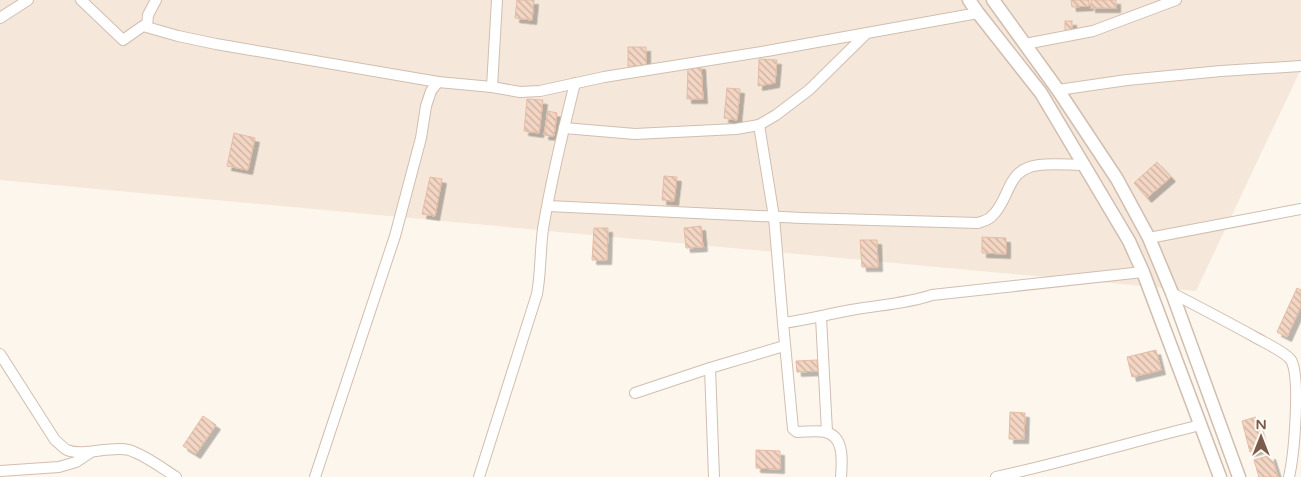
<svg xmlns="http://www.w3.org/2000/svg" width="1301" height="477" font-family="'Varela Round',sans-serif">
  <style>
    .residential { fill: #f5e8da }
    .building { fill: url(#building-back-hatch); stroke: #e6bba3; filter: url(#shadow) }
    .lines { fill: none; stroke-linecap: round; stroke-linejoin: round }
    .minor-casing { stroke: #d1beb0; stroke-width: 12 }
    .tertiary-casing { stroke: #d1beb0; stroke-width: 15 }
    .minor { stroke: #fff; stroke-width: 10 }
    .tertiary { stroke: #fff; stroke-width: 12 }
  </style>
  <defs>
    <pattern id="building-back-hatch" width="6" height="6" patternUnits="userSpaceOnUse" patternTransform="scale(1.25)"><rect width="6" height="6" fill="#f3d5c3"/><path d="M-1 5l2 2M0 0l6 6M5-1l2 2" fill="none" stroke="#cab0a1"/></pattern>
    <filter id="shadow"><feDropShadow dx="4.5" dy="4.5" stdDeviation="0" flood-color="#0004"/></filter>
  </defs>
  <rect width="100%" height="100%" fill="#fdf6ec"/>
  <polygon class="residential" points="0,0 1301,0 1301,69 1196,291 0,180"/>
  <g class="building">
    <polygon points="517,0 534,0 532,20 515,18"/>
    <polygon points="1071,0 1089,0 1089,6 1072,7"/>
    <rect x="1091" y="0" width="25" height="8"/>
    <rect x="1065" y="21" width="7" height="10"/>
    <rect x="628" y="47" width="18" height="19"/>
    <polygon points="759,59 777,60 775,83 758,86"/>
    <polygon points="688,65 701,65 703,99 687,99"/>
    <polygon points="727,88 740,89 737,120 724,118"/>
    <polygon points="527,99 543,100 539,133 524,131"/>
    <polygon points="548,111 557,113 554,136 544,135"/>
    <polygon points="234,133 255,138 248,170 227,166"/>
    <polygon points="1157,162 1171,177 1147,198 1134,183"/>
    <polygon points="664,176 677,177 674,201 662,200"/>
    <polygon points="430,177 442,179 435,216 422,214"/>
    <polygon points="701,226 703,247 686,248 684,228"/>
    <polygon points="594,228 608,228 607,260 592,260"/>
    <polygon points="982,237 1006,238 1006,254 982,253"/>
    <polygon points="860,240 877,240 878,267 862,267"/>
    <polygon points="1297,288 1301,290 1301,306 1287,337 1277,332"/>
    <polygon points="1156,350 1161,370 1132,377 1127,357"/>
    <polygon points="817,360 818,371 797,372 796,361"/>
    <polygon points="1010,412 1025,413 1024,439 1009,439"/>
    <polygon points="203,416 216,425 196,454 183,446"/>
    <polygon points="1256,417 1264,448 1250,452 1242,421"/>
    <polygon points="756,450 780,451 780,469 756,468"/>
    <polygon points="1271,455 1278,477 1259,477 1254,460"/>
  </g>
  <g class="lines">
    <g class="minor-casing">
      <g id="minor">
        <polyline points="81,0 123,40 143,26 178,36 216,44 438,82 492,87 520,92 540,91 604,77 767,51 978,13"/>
        <polyline points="0,18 28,0"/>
        <polyline points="147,26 148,15 156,0"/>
        <polyline points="1025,44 1093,31 1176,0"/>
        <polyline points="492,87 497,0"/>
        <polyline points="1058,90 1127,80 1221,71 1301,66"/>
        <polyline points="759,125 774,217 783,323"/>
        <polyline points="564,128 635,134 736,129 759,125 776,115 809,90 866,34"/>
        <path d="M548 206 802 218 978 223C983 221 989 220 992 216 1011 199 1005 169 1039 165 1054 163 1070 165 1085 165"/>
        <polyline points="1149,238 1301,209"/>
        <path d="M1172 293C1199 307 1226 321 1253 336 1263 342 1284 351 1291 360 1301 378 1294 455 1289 477"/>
        <polyline points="821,317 827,432"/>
        <path d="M0 354 55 440C59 443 63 448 67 450 84 457 111 445 129 450 145 455 162 468 176 477"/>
        <polyline points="710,368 714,477"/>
        <polyline points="635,393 710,368 784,346"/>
        <polyline points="0,471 59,467 76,462 91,452"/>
        <polyline points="315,477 395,236 421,138 426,106 431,91 438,82"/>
        <path d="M479 477 537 294C541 272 540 251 543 229 551 180 563 131 575 83"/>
        <path d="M841 477C842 462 845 436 825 432 817 430 806 432 797 432L793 429 783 323C806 320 828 314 851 310 878 305 906 304 932 295L1143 272"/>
        <path d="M996 477C1064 462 1132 442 1200 425"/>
      </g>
    </g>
    <g class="tertiary-casing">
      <g id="tertiary">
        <polyline points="969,0 978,13 1041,93 1129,241 1143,272 1220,477"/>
        <polyline points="993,0 1058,90 1117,179 1149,238 1172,293 1239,477"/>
      </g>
    </g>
    <use href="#minor" class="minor"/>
    <use href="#tertiary" class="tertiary"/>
  </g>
  <g transform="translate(1261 437)" stroke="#fffaf3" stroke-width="4" paint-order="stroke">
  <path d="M0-4L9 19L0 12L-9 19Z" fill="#7a5c4d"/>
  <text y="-8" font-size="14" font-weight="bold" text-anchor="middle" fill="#7a5c4d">N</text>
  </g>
</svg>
